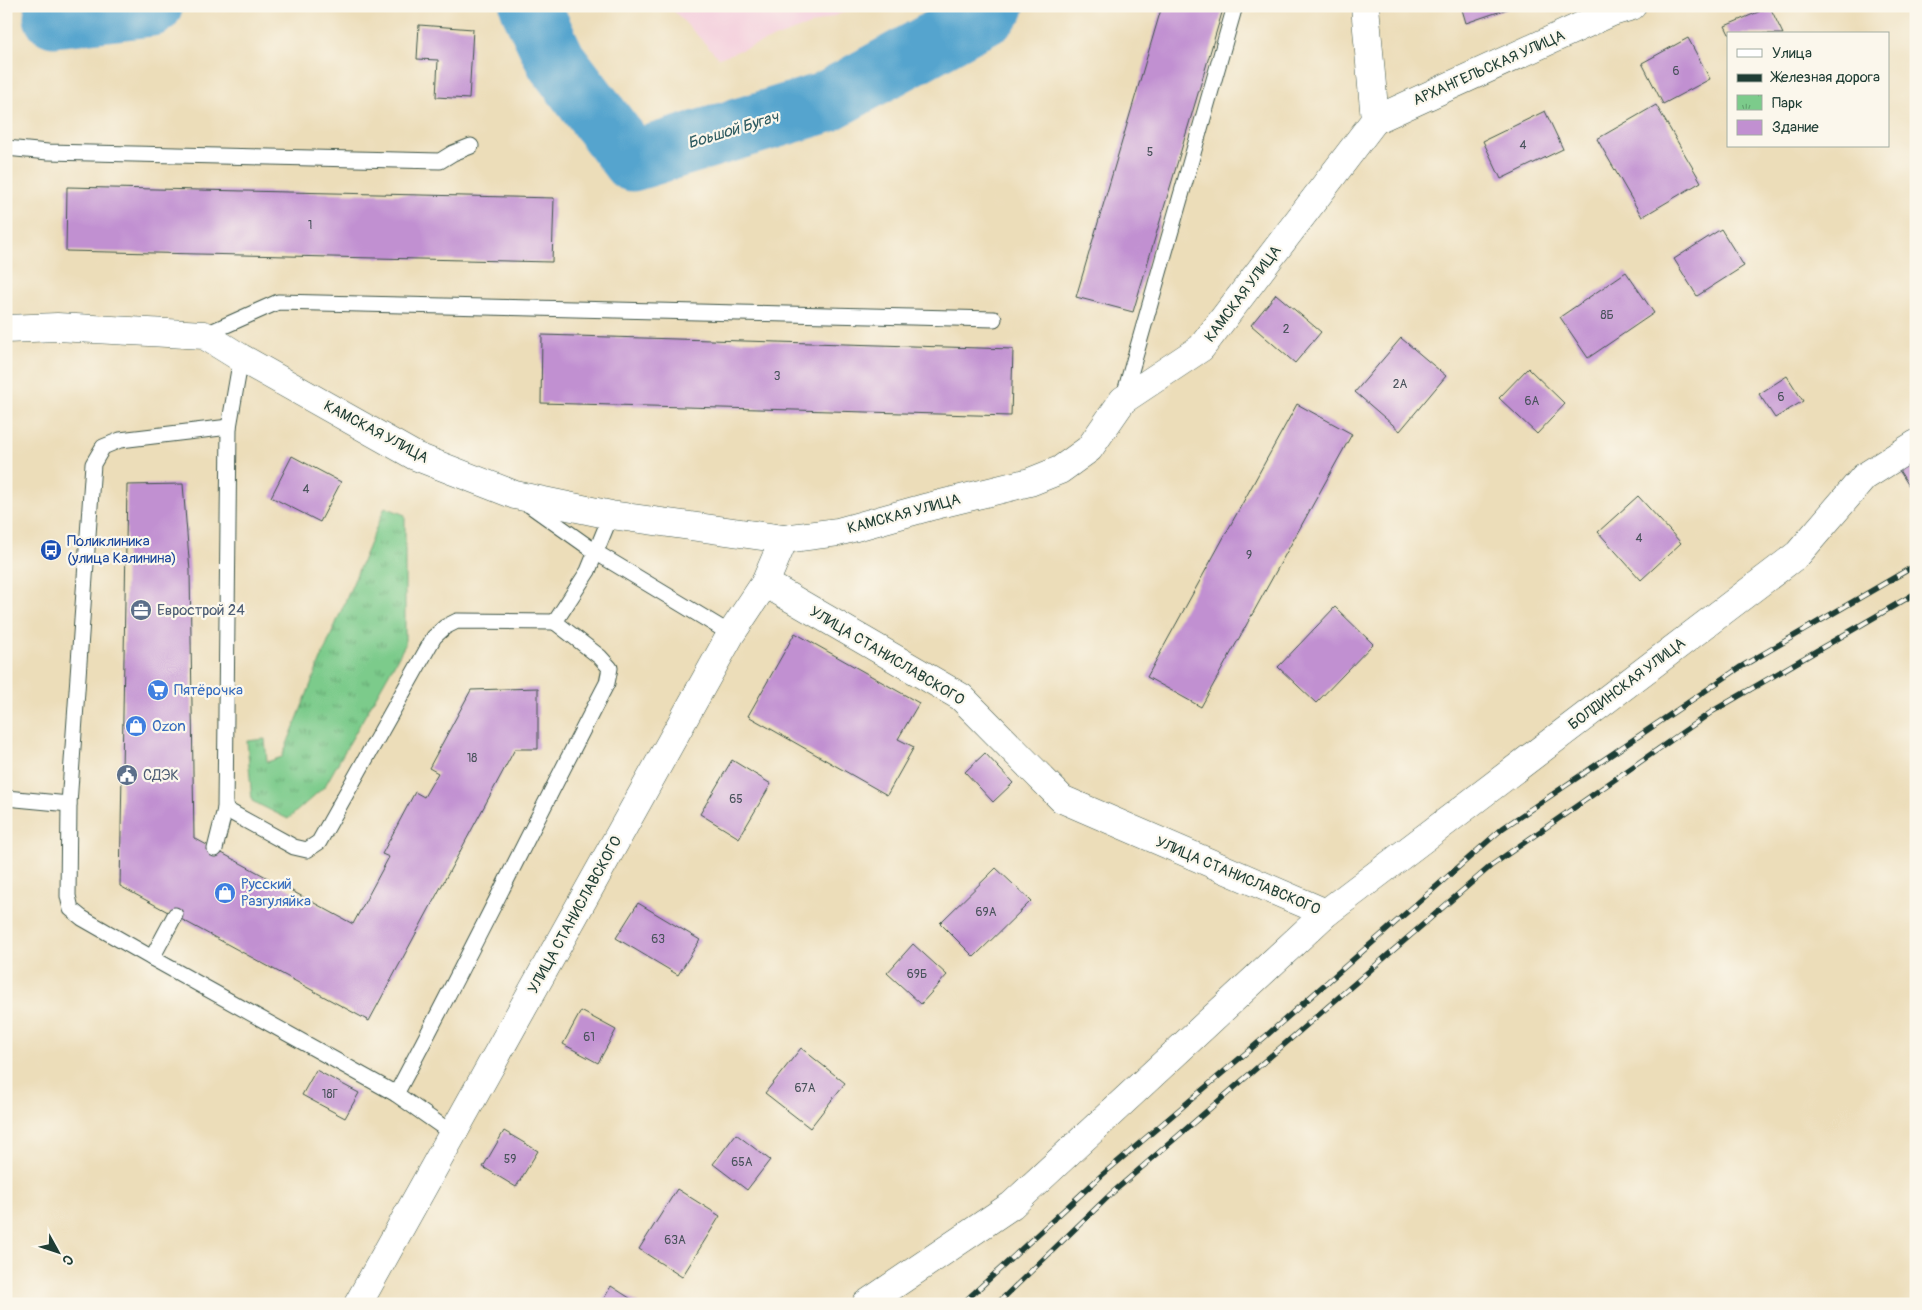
<svg xmlns="http://www.w3.org/2000/svg" width="1922" height="1310" font-family="Pangolin,sans-serif">
  <style>
    .built { fill: #f4cfdd }
    .park { fill: url(#park-tufts); stroke: #4e8460 }
    .lines { fill: none; stroke-linecap: round; stroke-linejoin: round }
    .river { stroke: #54a4ce; stroke-width: 61 }
    .building { fill: #c190d1 }
    .service-casing { stroke: #3e5548; stroke-width: 17 }
    .minor-casing { stroke: #3e5548; stroke-width: 29 }
    .service { stroke: #fff; stroke-width: 15 }
    .minor { stroke: #fff; stroke-width: 28 }
    .rail-casing { stroke: #1f3d34; stroke-width: 5.5 }
    .rail { stroke: #fbf7ec; stroke-width: 4; stroke-dasharray: 11; stroke-linecap: butt }
    .labels { text-anchor: middle; dominant-baseline: central; stroke-width: 4.5; stroke-linejoin: round; paint-order: stroke }
    .number-label { font-size: 12px; fill: #48525b }
    .street-label { font-size: 15px; fill: #1f3d34; stroke: #fbf7ec }
    .transit-label { font-size: 15px; fill: #164399; stroke: #fbf7ec; text-anchor: start }
    .service-label { font-size: 15px; fill: #4e5e75; stroke: #fbf7ec; text-anchor: start }
    .shop-label { font-size: 15px; fill: #366cbe; stroke: #fbf7ec; text-anchor: start }
    .water-label { font-size: 16px; font-style: italic; fill: #2f5c62; stroke: #fbf7ec }
  </style>
  <defs>
    <pattern id="park-tufts" width="24" height="20" patternUnits="userSpaceOnUse" patternTransform="scale(1.25)"><rect width="24" height="20" fill="#7ccb8b"/><path d="M3 7l-1-3M5 7V3M7 7l1-3M15 17l-1-3M17 17v-4M19 17l1-3" fill="none" stroke="#65a672"/></pattern>
  </defs>
  <rect width="100%" height="100%" fill="#fbf7ec"/>
  <filter id="ink" filterUnits="userSpaceOnUse"><feTurbulence type="fractalNoise" baseFrequency=".02" numOctaves="2"/><feDisplacementMap in="SourceGraphic" scale="10" xChannelSelector="R" yChannelSelector="G"/><feConvolveMatrix kernelMatrix="1 2 1 2 8 2 1 2 1" color-interpolation-filters="sRGB"/></filter>
  <filter id="wash" filterUnits="userSpaceOnUse"><feTurbulence type="fractalNoise" baseFrequency=".0096" numOctaves="4" result="noise"/><feDisplacementMap in="SourceGraphic" scale="20" xChannelSelector="R" yChannelSelector="G"/><feGaussianBlur stdDeviation="1.12" result="paint"/><feColorMatrix in="noise" values="0 0 0 0 0 0 0 0 0 0 0 0 0 0 0 0 0 1.4 0 .05"/><feComposite in="paint" operator="in"/></filter>
  <g filter="url(#wash)">
    <rect width="100%" height="100%" fill="#ecddb9"/>
    <polygon class="built" points="669,6 858,6 848,11 719,58"/>
    <polygon class="park" points="385,507 405,515 405,645 325,786 288,819 252,801 247,741 265,739 267,762 282,757 318,666"/>
    <g class="lines">
      <g class="river">
        <polyline points="530,6 556,61 632,161 824,103 989,12 994,6"/>
        <polyline points="54,17 152,6"/>
      </g>
    </g>
    <g id="blocks">
      <g class="building">
        <polygon points="1162,6 1224,6 1133,312 1076,297"/>
        <polygon points="1461,6 1513,6 1513,7 1466,23"/>
        <polygon points="1770,7 1783,34 1729,34 1725,26"/>
        <polygon points="419,25 473,29 469,99 436,97 438,60 417,59"/>
        <polygon points="1688,38 1710,79 1663,104 1642,63"/>
        <polygon points="1656,105 1701,182 1642,217 1597,139"/>
        <polygon points="1545,111 1563,149 1501,179 1483,141"/>
        <polygon points="67,187 554,198 552,262 66,251"/>
        <polygon points="1721,229 1744,266 1697,296 1674,259"/>
        <polygon points="1626,272 1654,313 1588,358 1560,317"/>
        <polygon points="1276,294 1321,332 1295,363 1251,325"/>
        <polygon points="542,335 1013,349 1011,416 541,403"/>
        <polygon points="1401,338 1446,376 1400,431 1355,392"/>
        <polygon points="1528,368 1565,404 1537,434 1499,398"/>
        <polygon points="1787,376 1803,401 1775,418 1759,394"/>
        <polygon points="1297,404 1352,434 1201,707 1147,677"/>
        <polygon points="292,456 341,482 320,522 271,497"/>
        <polygon points="1916,460 1916,497 1899,470"/>
        <polygon points="183,484 190,571 194,838 353,924 389,857 382,854 415,792 424,797 438,773 429,768 471,690 538,688 538,749 515,749 369,1021 120,886 127,485"/>
        <polygon points="1638,496 1681,543 1641,580 1598,532"/>
        <polygon points="1335,607 1373,644 1316,703 1278,667"/>
        <polygon points="795,633 919,703 898,739 914,747 887,795 748,716"/>
        <polygon points="985,753 1013,783 993,802 965,772"/>
        <polygon points="732,760 771,784 739,838 700,814"/>
        <polygon points="996,868 1031,901 974,957 940,923"/>
        <polygon points="638,903 700,940 678,975 616,938"/>
        <polygon points="913,944 947,975 921,1004 887,973"/>
        <polygon points="581,1011 616,1030 598,1063 563,1044"/>
        <polygon points="801,1048 845,1083 810,1128 765,1093"/>
        <polygon points="316,1070 359,1093 345,1118 302,1095"/>
        <polygon points="504,1131 538,1151 516,1187 483,1167"/>
        <polygon points="736,1134 770,1160 747,1190 713,1164"/>
        <polygon points="677,1189 720,1216 682,1277 639,1249"/>
        <polygon points="611,1286 639,1304 601,1304"/>
      </g>
    </g>
  </g>
  <g filter="url(#ink)">
    <use href="#blocks" fill-opacity="0" stroke="#3e5548" stroke-width="1"/>
    <g class="lines">
      <g class="service-casing">
        <g id="service">
          <polyline points="6,148 48,152 440,161 453,153 471,146"/>
          <polyline points="204,335 278,302 994,319"/>
          <polyline points="1123,399 1235,6"/>
          <polyline points="229,427 241,358"/>
          <polyline points="528,504 597,553 731,634"/>
          <polyline points="6,798 69,804"/>
          <polyline points="215,849 225,809 294,847 307,850 319,842 434,637 445,627 457,621 555,622"/>
          <path d="M175 915 152 958 396 1094C469 958 536 819 607 683L610 668 600 657 555 622 588 571 611 515"/>
          <polyline points="152,958 82,918 71,909 68,896 69,804 93,464 103,447 120,440 229,427 225,809"/>
          <polyline points="396,1094 453,1134"/>
        </g>
      </g>
      <g class="minor-casing">
        <g id="minor">
          <polyline points="1375,120 1612,12 1632,6"/>
          <polyline points="6,329 57,327 204,335 241,358 415,456 515,495 611,515 784,539 838,532 928,507 1030,482 1060,470 1089,449 1123,400 1201,348 1375,120 1365,6"/>
          <polyline points="765,583 961,697 1062,799 1326,913"/>
          <polyline points="358,1304 731,634 765,583 784,539"/>
          <polyline points="866,1304 1012,1205 1326,913 1798,554 1864,477 1916,444"/>
        </g>
      </g>
      <use href="#service" class="service"/>
      <use href="#minor" class="minor"/>
      <g class="rail-casing">
        <g id="rail">
          <polyline points="962,1304 1102,1175 1266,1036 1503,828 1739,668 1916,565"/>
          <polyline points="997,1304 1112,1193 1492,865 1713,711 1916,593"/>
        </g>
      </g>
      <use href="#rail" class="rail"/>
    </g>
  </g>
  <defs>
    <g id="bus-disc" transform="scale(1.125)"><circle r="9.5" fill="#1a4fb4" stroke="#fbf7ec"/><path d="M-5-6H5V4H4V6H2V4H-2V6H-4V4H-5ZM-3.5-4V0h7V-4ZM-3.5 1.2v1.5H-2V1.2ZM2 1.2v1.5H3.5V1.2Z" fill="#fff"/></g>
    <g id="office-disc" transform="scale(1.125)"><circle r="9.5" fill="#5c6f8a" stroke="#fbf7ec"/><path d="M-6-3h4V-5.5h4V-3h4V5H-6ZM-1-4.5V-3h2v-1.5ZM-6 0V1H6V0Z" fill="#fff"/></g>
    <g id="supermarket-disc" transform="scale(1.125)"><circle r="9.5" fill="#3f7fe0" stroke="#fbf7ec"/><path d="M-6-5.5h2.5l.6 2H6L4.5 2H-2.5L-4.4-4H-6ZM-1.5 3.2a1.3 1.3 0 1 0 .1 0ZM3 3.2a1.3 1.3 0 1 0 .1 0Z" fill="#fff"/></g>
    <g id="shop-disc" transform="scale(1.125)"><circle r="9.5" fill="#3f7fe0" stroke="#fbf7ec"/><path d="M-5-2.5h2.3a2.7 3.5 0 0 1 5.4 0H5L5.5 6h-11ZM-1.5-2.5h3a1.5 2.3 0 0 0-3 0Z" fill="#fff"/></g>
    <g id="civic-disc" transform="scale(1.125)"><circle r="9.5" fill="#5c6f8a" stroke="#fbf7ec"/><path d="M-.6-6.5H3V-4.5H.6V-3L4-1V1h2V6H-6V1h2V-1L-.6-3ZM-1.2 2.5V6h2.4V2.5Z" fill="#fff"/></g>
  </defs>
  <g fill-rule="evenodd">
    <use href="#bus-disc" x="51" y="550"/>
    <use href="#office-disc" x="141" y="610"/>
    <use href="#supermarket-disc" x="158" y="690"/>
    <use href="#shop-disc" x="136" y="726"/>
    <use href="#civic-disc" x="127" y="775"/>
    <use href="#shop-disc" x="225" y="893"/>
  </g>
  <g class="labels">
    <g class="number-label">
      <text x="1676" y="71">6</text>
      <text x="1523" y="145">4</text>
      <text x="1150" y="152">5</text>
      <text x="310" y="225">1</text>
      <text x="1607" y="315">8Б</text>
      <text x="1286" y="329">2</text>
      <text x="777" y="376">3</text>
      <text x="1400" y="384">2А</text>
      <text x="1781" y="397">6</text>
      <text x="1532" y="401">6А</text>
      <text x="306" y="489">4</text>
      <text x="1639" y="538">4</text>
      <text x="1249" y="555">9</text>
      <text x="472" y="758">18</text>
      <text x="736" y="799">65</text>
      <text x="986" y="912">69А</text>
      <text x="658" y="939">63</text>
      <text x="917" y="974">69Б</text>
      <text x="589" y="1037">61</text>
      <text x="805" y="1088">67А</text>
      <text x="330" y="1094">18Г</text>
      <text x="510" y="1159">59</text>
      <text x="742" y="1162">65А</text>
      <text x="675" y="1240">63А</text>
    </g>
    <g class="street-label">
      <text transform="translate(1489 68) rotate(-24)">АРХАНГЕЛЬСКАЯ УЛИЦА</text>
      <text transform="translate(1243 294) rotate(-53)">КАМСКАЯ УЛИЦА</text>
      <text transform="translate(376 432) rotate(28)">КАМСКАЯ УЛИЦА</text>
      <text transform="translate(904 514) rotate(-15)">КАМСКАЯ УЛИЦА</text>
      <text transform="translate(887 656) rotate(31)">УЛИЦА СТАНИСЛАВСКОГО</text>
      <text transform="translate(1627 684) rotate(-37)">БОЛДИНСКАЯ УЛИЦА</text>
      <text transform="translate(1238 876) rotate(23)">УЛИЦА СТАНИСЛАВСКОГО</text>
      <text transform="translate(575 915) rotate(-61)">УЛИЦА СТАНИСЛАВСКОГО</text>
    </g>
    <g class="transit-label">
      <text x="67" y="541">Поликлиника<tspan x="67" dy="17">(улица Калинина)</tspan></text>
    </g>
    <g class="service-label">
      <text x="157" y="610">Еврострой 24</text>
      <text x="143" y="775">СДЭК</text>
    </g>
    <g class="shop-label">
      <text x="174" y="690">Пятёрочка</text>
      <text x="152" y="726">Ozon</text>
      <text x="241" y="884">Русский<tspan x="241" dy="17">Разгуляйка</tspan></text>
    </g>
    <g class="water-label">
      <text transform="translate(733 130) rotate(-17)">Боьшой Бугач</text>
    </g>
  </g>
  <rect width="1922" height="1310" fill="none" stroke="#fbf7ec" stroke-width="25"/>
  <rect x="1727" y="32" width="162" height="115" fill="#fbf7ec" stroke="#a3ada2"/>
  <rect x="1737" y="49" width="25" height="8" fill="#ffffff" stroke="#a3ada2"/>
  <text x="1772" y="58" font-size="15" fill="#1f3d34">Улица</text>
  <rect x="1737" y="74" width="25" height="8" fill="#1f3d34" stroke="#a3ada2"/>
  <text x="1772" y="82" font-size="15" fill="#1f3d34">Железная дорога</text>
  <rect x="1737" y="95" width="25" height="15" fill="url(#park-tufts)" stroke="#a3ada2"/>
  <text x="1772" y="108" font-size="15" fill="#1f3d34">Парк</text>
  <rect x="1737" y="120" width="25" height="15" fill="#c190d1" stroke="#a3ada2"/>
  <text x="1772" y="132" font-size="15" fill="#1f3d34">Здание</text>
  <g transform="translate(58 1252) rotate(130)" stroke="#fbf7ec" stroke-width="4" paint-order="stroke">
  <path d="M0-4L9 19L0 12L-9 19Z" fill="#1f3d34"/>
  <text y="-8" font-size="14" font-weight="bold" text-anchor="middle" fill="#1f3d34">С</text>
  </g>
</svg>
